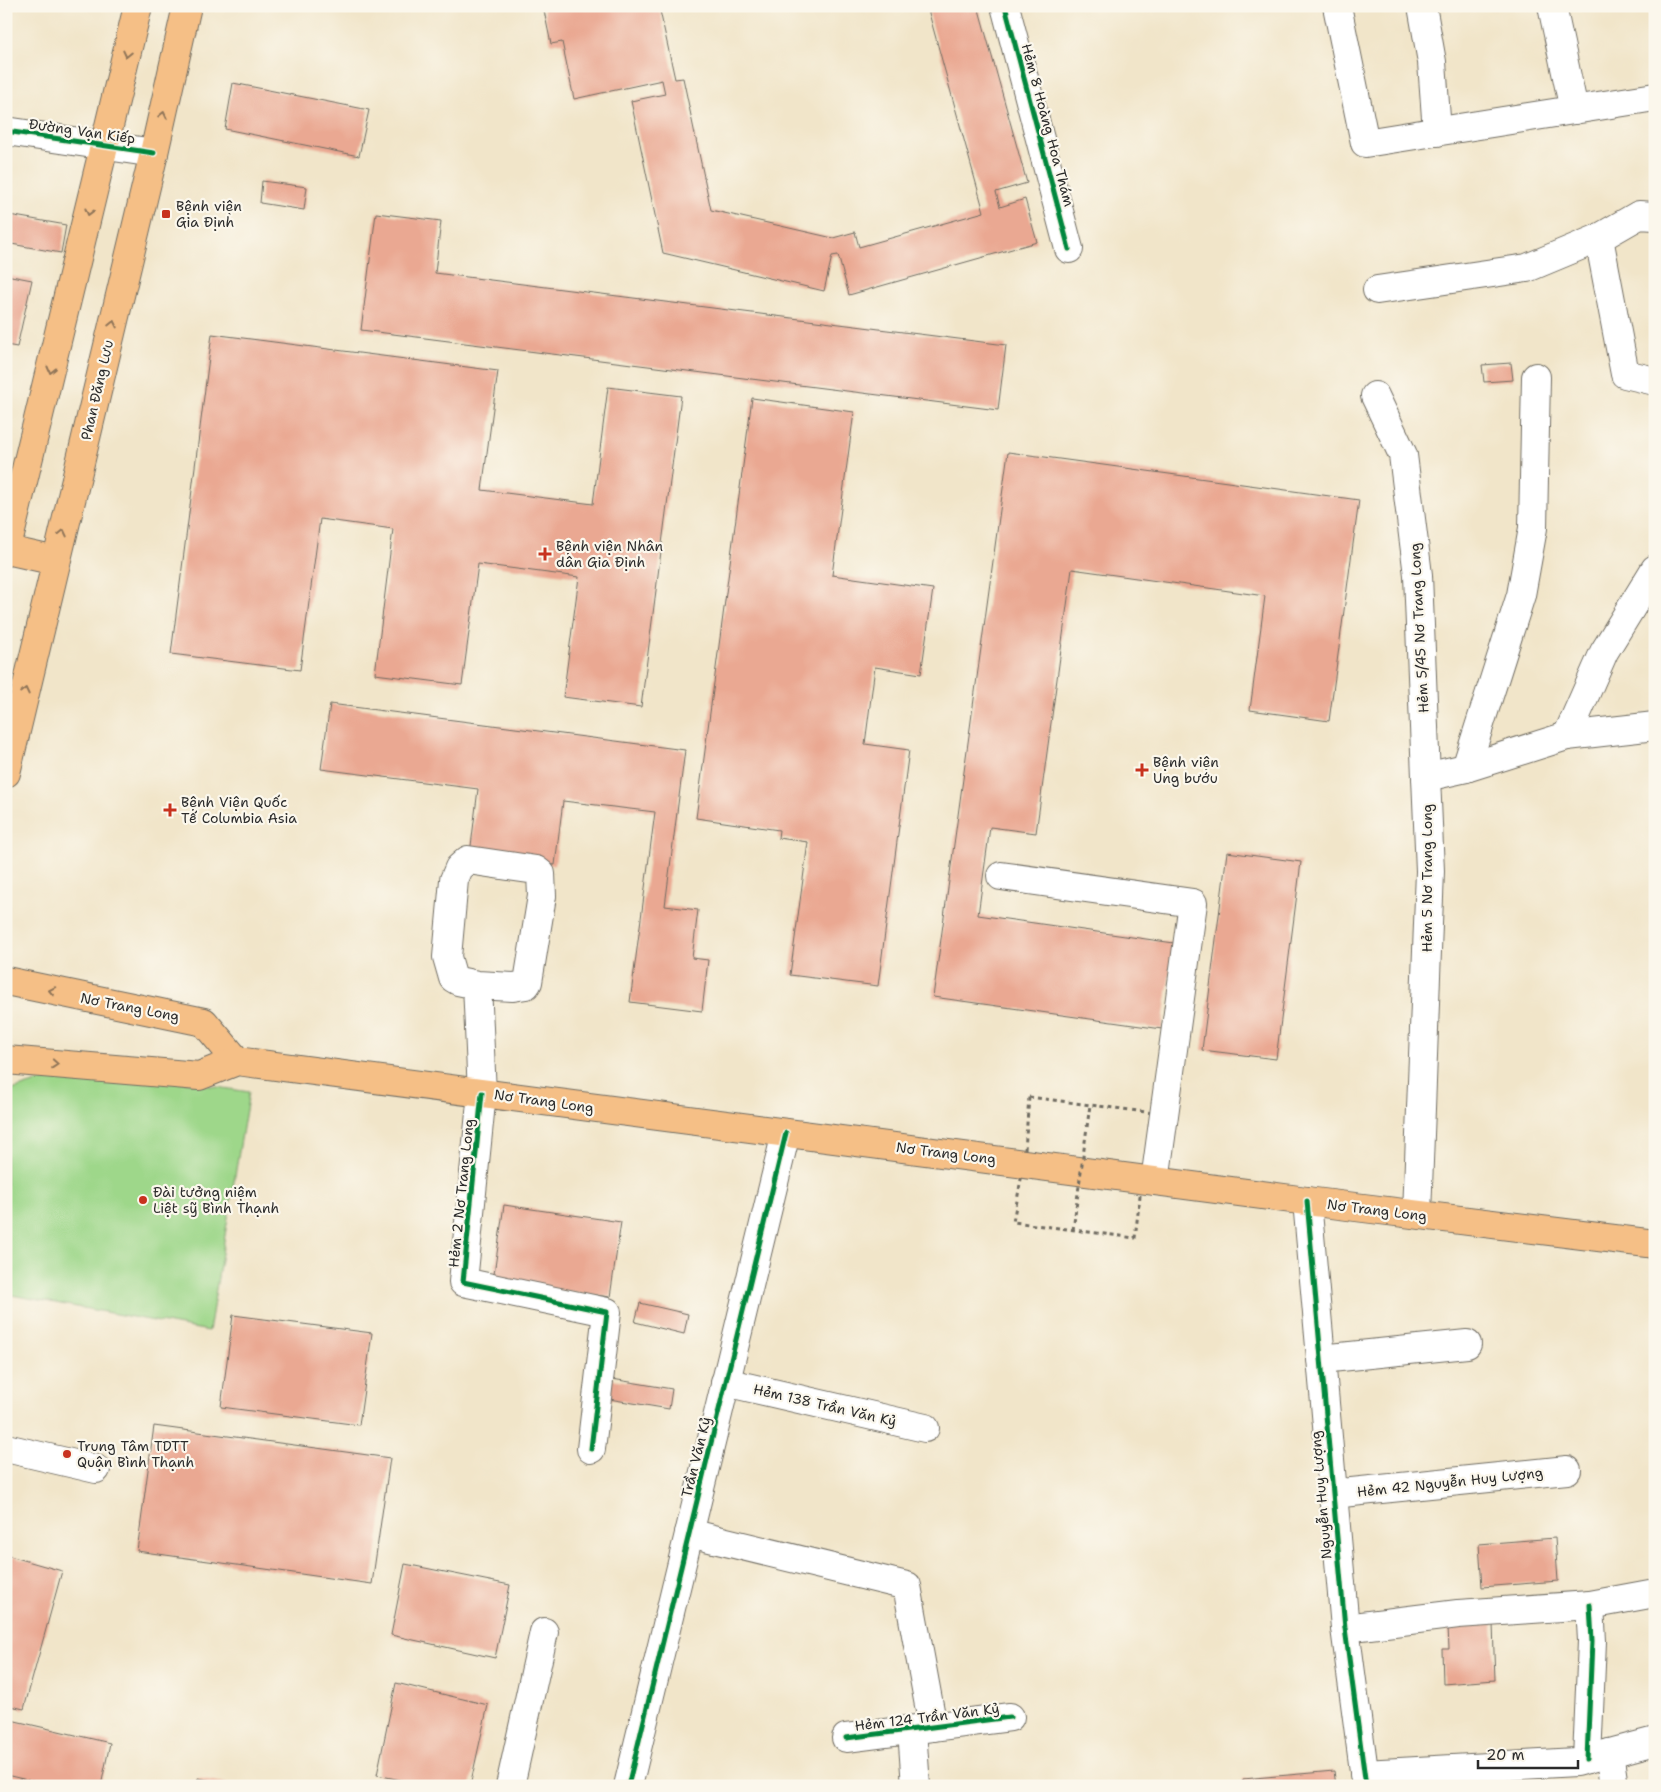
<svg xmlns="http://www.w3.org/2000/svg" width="1661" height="1792" font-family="'Shantell Sans',sans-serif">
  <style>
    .green { fill: #9ed78a; stroke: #64815a }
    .building { fill: #eaa892 }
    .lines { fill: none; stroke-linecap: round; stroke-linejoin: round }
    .minor-casing { stroke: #706c62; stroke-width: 30 }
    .major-casing { stroke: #706c62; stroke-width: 30 }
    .path { stroke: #706c62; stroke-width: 3; stroke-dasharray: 4 4; stroke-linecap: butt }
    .minor { stroke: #fff; stroke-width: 28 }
    .major { stroke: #f5bf86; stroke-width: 28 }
    .path-bridge { stroke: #706c62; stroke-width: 3; stroke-dasharray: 4 4; stroke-linecap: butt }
    .cycleway-casing { stroke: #fbf7ec; stroke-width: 8 }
    .cycleway { stroke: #00873e; stroke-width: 5 }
    .oneway { stroke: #907558 }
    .poi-dot { fill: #c8321e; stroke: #fbf7ec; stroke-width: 2 }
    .labels { text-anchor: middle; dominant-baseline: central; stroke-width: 4.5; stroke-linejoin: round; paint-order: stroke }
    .street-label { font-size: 14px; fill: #2b2b2b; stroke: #fbf7ec }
    .poi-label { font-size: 14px; fill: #2b2b2b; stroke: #fbf7ec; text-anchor: start }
  </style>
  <rect width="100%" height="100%" fill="#fbf7ec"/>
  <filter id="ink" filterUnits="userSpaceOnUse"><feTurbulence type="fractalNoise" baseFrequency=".02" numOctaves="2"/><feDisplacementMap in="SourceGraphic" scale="10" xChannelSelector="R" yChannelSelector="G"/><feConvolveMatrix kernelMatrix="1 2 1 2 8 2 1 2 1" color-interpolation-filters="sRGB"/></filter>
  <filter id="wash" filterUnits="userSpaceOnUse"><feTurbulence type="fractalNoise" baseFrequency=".0096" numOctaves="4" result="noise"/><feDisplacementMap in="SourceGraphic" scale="20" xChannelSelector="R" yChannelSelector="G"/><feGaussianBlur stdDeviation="1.12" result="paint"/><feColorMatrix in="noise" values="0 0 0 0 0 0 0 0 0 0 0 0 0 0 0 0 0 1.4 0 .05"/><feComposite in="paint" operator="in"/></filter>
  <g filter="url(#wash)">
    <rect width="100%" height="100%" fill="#f1e5c9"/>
    <polygon class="green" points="97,1068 249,1092 209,1331 6,1294 6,1092 71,1071"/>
    <g id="blocks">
      <g class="building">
        <polygon points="543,6 659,6 675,79 683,78 711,210 833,238 855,232 859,247 984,212 927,6 978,6 1027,183 996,192 1000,207 1025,199 1037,242 849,295 838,255 832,256 824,291 663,253 631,101 665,94 662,80 574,99 562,42 551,44"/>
        <polygon points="233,83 369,110 359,156 225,129"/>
        <polygon points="262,181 307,187 304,210 260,203"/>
        <polygon points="376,213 441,221 435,273 1006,345 998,410 361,330"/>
        <polygon points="9,215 66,225 61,253 6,243"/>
        <polygon points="6,275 32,280 17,347 6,345"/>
        <polygon points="212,334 498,371 482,490 593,504 608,387 681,396 641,707 563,697 579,577 478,564 462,685 375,674 393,529 320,519 300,670 171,654"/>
        <polygon points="1511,363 1513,380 1484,382 1482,365"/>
        <polygon points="752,398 854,412 832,575 933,589 921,674 875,667 865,744 909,750 878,986 790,975 808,842 778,838 779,830 696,818"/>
        <polygon points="1008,452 1359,500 1329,721 1250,710 1265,596 1072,569 1036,833 990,827 978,915 1174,943 1162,1029 933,997"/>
        <polygon points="330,704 685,750 665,906 698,910 692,958 708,960 702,1011 630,1002 655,812 563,801 555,865 470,854 478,789 321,769"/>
        <polygon points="1227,852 1301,862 1276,1059 1202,1050"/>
        <polygon points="504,1205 621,1222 610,1297 493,1281"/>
        <polygon points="640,1303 688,1314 684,1334 635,1322"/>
        <polygon points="233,1315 372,1333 359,1425 221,1407"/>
        <polygon points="612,1379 672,1389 669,1409 609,1399"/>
        <polygon points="154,1426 390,1458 372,1584 137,1551"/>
        <polygon points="1555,1538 1558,1581 1482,1587 1479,1544"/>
        <polygon points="6,1555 62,1571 24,1709 6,1705"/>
        <polygon points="405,1564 510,1585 495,1658 391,1635"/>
        <polygon points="1493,1624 1495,1680 1443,1684 1442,1649 1449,1649 1448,1626"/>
        <polygon points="396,1683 488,1705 470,1786 414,1786 415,1783 377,1775"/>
        <polygon points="11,1720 110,1743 101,1786 53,1786 6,1775 6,1740"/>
        <polygon points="1334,1771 1336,1786 1243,1786 1243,1779"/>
        <polygon points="198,1778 232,1785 232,1786 197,1786"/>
      </g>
    </g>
  </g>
  <g filter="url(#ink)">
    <use href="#blocks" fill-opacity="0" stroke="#706c62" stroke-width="1"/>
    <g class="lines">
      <g class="minor-casing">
        <g id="minor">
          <polyline points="1005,6 1069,249"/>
          <polyline points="1337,6 1365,143 1655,97"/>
          <polyline points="1422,6 1432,62 1437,132"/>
          <polyline points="1552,6 1574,110"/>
          <polyline points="6,131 154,153"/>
          <polyline points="1599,238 1625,374 1655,381"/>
          <polyline points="1377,290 1527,268 1599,238 1639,215 1655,216"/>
          <polyline points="1375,396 1403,455 1418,575 1426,777"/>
          <polyline points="1567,736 1604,652 1655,569"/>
          <polyline points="1466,768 1521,595 1533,528 1536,377"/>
          <polyline points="1001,876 1193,903 1155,1181"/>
          <polyline points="477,985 513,987 526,985 528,982 542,896 541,874 536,870 468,860 459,868 454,880 447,957 453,978 458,981 477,985 482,1093 463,1282 607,1312 591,1449"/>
          <polyline points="1307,1201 1345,1628 1366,1786"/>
          <polyline points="1417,1214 1430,871 1426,777 1466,768 1567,736 1655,726"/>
          <polyline points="1321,1359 1467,1344"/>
          <polyline points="725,1382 925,1428"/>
          <polyline points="6,1448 96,1469"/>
          <polyline points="1332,1494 1567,1470"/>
          <polyline points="689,1533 907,1586 933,1727"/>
          <polyline points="1345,1628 1458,1614 1590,1605 1655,1593"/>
          <polyline points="912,1730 916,1786"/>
          <polyline points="846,1738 1010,1717"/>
          <polyline points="1609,1753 1614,1786"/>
          <polyline points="1587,1759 1592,1641 1590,1605"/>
          <polyline points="1364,1774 1576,1762 1655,1741"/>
          <polyline points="510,1786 544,1632"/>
          <polyline points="628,1786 786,1133"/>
        </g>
      </g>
      <g class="major-casing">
        <g id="major">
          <polyline points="7,550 56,561"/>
          <polyline points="6,552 138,6"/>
          <polyline points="6,773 154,153 187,6"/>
          <polyline points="6,981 204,1022 237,1061"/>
          <polyline points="6,1060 199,1076 237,1061 1307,1201 1655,1244"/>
        </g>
      </g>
      <polygon class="path" points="1029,1097 1153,1113 1142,1179 1135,1238 1013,1222 1024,1163"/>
      <use href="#minor" class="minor"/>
      <use href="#major" class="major"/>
      <polyline class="path-bridge" points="1073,1230 1090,1105"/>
      <g class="cycleway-casing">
        <g id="cycleway">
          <polyline points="1005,6 1069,249"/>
          <polyline points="6,131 154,153"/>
          <polyline points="482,1093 463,1282 607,1312 591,1449"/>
          <polyline points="1307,1201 1345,1628 1366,1786"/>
          <polyline points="846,1738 1010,1717"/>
          <polyline points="1587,1759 1592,1641 1590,1605"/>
          <polyline points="628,1786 786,1133"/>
        </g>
      </g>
      <use href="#cycleway" class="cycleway"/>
    </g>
    <defs><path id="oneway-chevron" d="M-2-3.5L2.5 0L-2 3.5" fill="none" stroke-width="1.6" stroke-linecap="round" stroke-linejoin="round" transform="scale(1.25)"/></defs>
    <g class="oneway">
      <use href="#oneway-chevron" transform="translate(127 54) rotate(103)"/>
      <use href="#oneway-chevron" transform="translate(163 115) rotate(-77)"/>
      <use href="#oneway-chevron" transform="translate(89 212) rotate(104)"/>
      <use href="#oneway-chevron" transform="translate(113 324) rotate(-77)"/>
      <use href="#oneway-chevron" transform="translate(51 370) rotate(104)"/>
      <use href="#oneway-chevron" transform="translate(63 533) rotate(-77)"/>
      <use href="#oneway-chevron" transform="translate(25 691) rotate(-77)"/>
      <use href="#oneway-chevron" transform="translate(52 991) rotate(-169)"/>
      <use href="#oneway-chevron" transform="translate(55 1064) rotate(5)"/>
    </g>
  </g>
  <g class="poi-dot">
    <rect x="161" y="209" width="10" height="10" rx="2.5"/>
    <path d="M542.5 546.5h5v5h5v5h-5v5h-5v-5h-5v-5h5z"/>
    <path d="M1139.5 762.5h5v5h5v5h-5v5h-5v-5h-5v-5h5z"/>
    <path d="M167.5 802.5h5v5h5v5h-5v5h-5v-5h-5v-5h5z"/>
    <circle cx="143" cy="1200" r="5"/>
    <circle cx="67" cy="1454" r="5"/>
  </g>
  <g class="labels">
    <g class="street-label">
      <text transform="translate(1048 125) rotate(75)">Hẻm 8 Hoàng Hoa Thám</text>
      <text transform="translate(82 131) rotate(8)">Đường Vạn Kiếp</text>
      <text transform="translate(97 390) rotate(-77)">Phan Đăng Lưu</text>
      <text transform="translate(1419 628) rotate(-93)">Hẻm 5/45 Nơ Trang Long</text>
      <text transform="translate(1427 878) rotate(-90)">Hẻm 5 Nơ Trang Long</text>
      <text transform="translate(130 1007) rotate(11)">Nơ Trang Long</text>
      <text transform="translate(544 1101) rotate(8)">Nơ Trang Long</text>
      <text transform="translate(946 1153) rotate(7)">Nơ Trang Long</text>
      <text transform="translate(461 1193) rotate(-84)">Hẻm 2 Nơ Trang Long</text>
      <text transform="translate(1377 1210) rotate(7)">Nơ Trang Long</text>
      <text transform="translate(825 1405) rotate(13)">Hẻm 138 Trần Văn Kỷ</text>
      <text transform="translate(696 1457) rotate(-76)">Trần Văn Kỷ</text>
      <text transform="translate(1450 1482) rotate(-6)">Hẻm 42 Nguyễn Huy Lượng</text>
      <text transform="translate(1321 1495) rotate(-95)">Nguyễn Huy Lượng</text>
      <text transform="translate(927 1717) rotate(-7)">Hẻm 124 Trần Văn Kỷ</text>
    </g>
    <g class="poi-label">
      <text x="176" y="206">Bệnh viện<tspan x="176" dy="16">Gia Định</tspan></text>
      <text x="556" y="546">Bệnh viện Nhân<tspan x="556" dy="16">dân Gia Định</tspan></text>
      <text x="1153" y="762">Bệnh viện<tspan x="1153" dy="16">Ung bướu</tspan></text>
      <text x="181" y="802">Bệnh Viện Quốc<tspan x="181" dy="16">Tế Columbia Asia</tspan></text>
      <text x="153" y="1192">Đài tưởng niệm<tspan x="153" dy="16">Liệt sỹ Bình Thạnh</tspan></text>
      <text x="77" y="1446">Trung Tâm TDTT<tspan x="77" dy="16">Quận Bình Thạnh</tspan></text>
    </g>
  </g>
  <rect width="1661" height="1792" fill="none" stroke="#fbf7ec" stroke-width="25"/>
  <path d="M1478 1760v8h100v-8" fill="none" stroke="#2b2b2b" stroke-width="2.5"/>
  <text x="1486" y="1760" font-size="15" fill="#2b2b2b" stroke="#fbf7ec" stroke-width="4" paint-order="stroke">20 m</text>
</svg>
